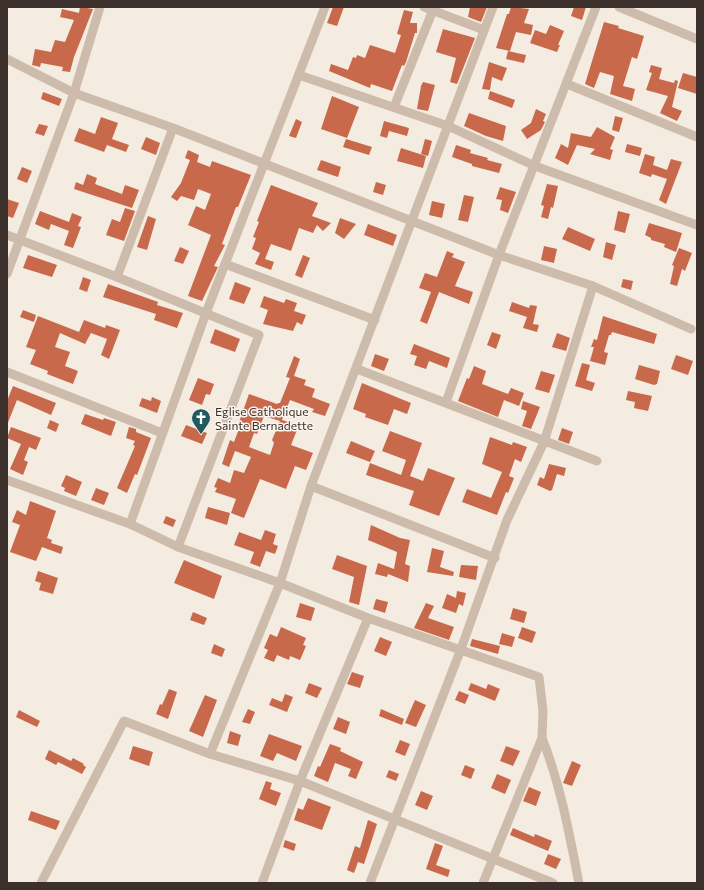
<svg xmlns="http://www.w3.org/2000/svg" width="704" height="890" font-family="Commissioner,sans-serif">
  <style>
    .building { fill: #c8694b; fill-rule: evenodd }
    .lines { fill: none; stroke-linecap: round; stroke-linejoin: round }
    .minor { stroke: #cdbbac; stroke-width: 9 }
    .labels { text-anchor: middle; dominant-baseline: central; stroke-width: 3; stroke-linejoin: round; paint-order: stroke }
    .poi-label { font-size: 12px; fill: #3b302b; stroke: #fbf5ee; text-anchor: start }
  </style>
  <rect width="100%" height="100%" fill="#f4ebe1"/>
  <g class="building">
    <polygon points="80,7 93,9 74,57 70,72 62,71 63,67 41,63 40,67 32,65 35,49 51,52 55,40 65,42 74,20 60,17 62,9 79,13"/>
    <polygon points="333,7 344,7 337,26 327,23"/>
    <polygon points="470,7 487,7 481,22 468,17"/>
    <polygon points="511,7 529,9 524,23 533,25 531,35 516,32 510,51 496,48 507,14 509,14"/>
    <polygon points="574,7 586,7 582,20 571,16"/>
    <polygon points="404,10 413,12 410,23 417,23 417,33 415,33 406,62 404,66 402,65 392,91 371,84 370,88 329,71 331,64 348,70 353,57 356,58 357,55 365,58 370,45 395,53 401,35 397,34"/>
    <polygon points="604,22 619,26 618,28 644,36 637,59 632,57 623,86 635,89 632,101 610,94 614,76 600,72 594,88 585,84"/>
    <polygon points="550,25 564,31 558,45 560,45 557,52 530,43 535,30 546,34"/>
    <polygon points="443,29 475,38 457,84 450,82 456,58 436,52"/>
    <polygon points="508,51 526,55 524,63 506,59"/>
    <polygon points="489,62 507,68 502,81 492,77 490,90 482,89"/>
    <polygon points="651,65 662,68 659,79 674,83 675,80 678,81 672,107 682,111 677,121 660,113 668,96 646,90 652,73 649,72"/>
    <polygon points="683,73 697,77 697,94 678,88"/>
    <polygon points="423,82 435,85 428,111 417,109 421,86"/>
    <polygon points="490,91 515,100 512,108 488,99"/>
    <polygon points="43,92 62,99 59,106 41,99"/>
    <polygon points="332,96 359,107 347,138 321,129"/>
    <polygon points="536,109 546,114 543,121 545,122 541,130 527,139 521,130 531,123"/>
    <polygon points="469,113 506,126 503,141 486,136 464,126"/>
    <polygon points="615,116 623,118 619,132 612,130"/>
    <polygon points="101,117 118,123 112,139 129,145 126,152 107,145 104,152 74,141 79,128 95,134"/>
    <polygon points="296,119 302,122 296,138 289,136"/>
    <polygon points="384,121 409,128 407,136 389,131 387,138 380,136"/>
    <polygon points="39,124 48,126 44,136 35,133"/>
    <polygon points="597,127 615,137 610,149 613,150 610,160 590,154 595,149 577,145 568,165 555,158 561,144 568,148 571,133 591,137"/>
    <polygon points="146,137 160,143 156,155 141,149"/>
    <polygon points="346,139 372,147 369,155 343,147"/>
    <polygon points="425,139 432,141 428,156 421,154"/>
    <polygon points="627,144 642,148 640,156 625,152"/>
    <polygon points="456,145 471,150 470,153 488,158 487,160 502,164 499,173 472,166 472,164 452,157"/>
    <polygon points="401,148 426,156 423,168 397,161"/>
    <polygon points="188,150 199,155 197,162 210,167 212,161 251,175 238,207 236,207 222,244 225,245 214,266 218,267 202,301 188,296 211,235 188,225 196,206 205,210 211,194 198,189 194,200 181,196 177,201 171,197 181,183 190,160 185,158"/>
    <polygon points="645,154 655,157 653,165 667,170 671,159 682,162 666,204 659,200 667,179 652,174 651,177 639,173"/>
    <polygon points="321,160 341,167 338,177 317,170"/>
    <polygon points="22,167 32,171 27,183 17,179"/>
    <polygon points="87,174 97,178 95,184 122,194 125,185 139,190 132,208 74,189 76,182 83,185"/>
    <polygon points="376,182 386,185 383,195 373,192"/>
    <polygon points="547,184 558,186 553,208 551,207 548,219 541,217 544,206 541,205"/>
    <polygon points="271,185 318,203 312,216 331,223 323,231 317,225 313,233 299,228 291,251 271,244 265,259 274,262 271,270 255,264 260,253 252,249 256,238 253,237 259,222 257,221"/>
    <polygon points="500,187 516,192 508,213 500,210 502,200 496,199"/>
    <polygon points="464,195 474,197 468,222 458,220"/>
    <polygon points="7,199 19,203 13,218 7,216"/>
    <polygon points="432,201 445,204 442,218 429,215"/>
    <polygon points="125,208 135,211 124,241 106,235 112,219 120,222"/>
    <polygon points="40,211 69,222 72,213 82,217 78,226 81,227 73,248 64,245 69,231 51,224 49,230 35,224"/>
    <polygon points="618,211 630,214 625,233 614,230"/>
    <polygon points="148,216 156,219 147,250 137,247"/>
    <polygon points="340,218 356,224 344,239 335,233"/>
    <polygon points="649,223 682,233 676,252 664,247 665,244 651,240 651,238 645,235"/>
    <polygon points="368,224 397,235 393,246 364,235"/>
    <polygon points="568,227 595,239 590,251 562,239"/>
    <polygon points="606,242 616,245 612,260 603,257"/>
    <polygon points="544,246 557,249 554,263 541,260"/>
    <polygon points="180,247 189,251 183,264 174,261"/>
    <polygon points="679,248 692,253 685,271 682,269 677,286 670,284 674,266 672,265"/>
    <polygon points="447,251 454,254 452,257 465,262 455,286 473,292 469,304 439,292 427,324 420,321 431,292 419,288 425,273 437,277"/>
    <polygon points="28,255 57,265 52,277 23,268"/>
    <polygon points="303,255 310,258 302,278 295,275"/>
    <polygon points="83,277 91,280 87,292 79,289"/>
    <polygon points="623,279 633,281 631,290 621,287"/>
    <polygon points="235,282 251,288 244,304 229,299"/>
    <polygon points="108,284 158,302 157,305 183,313 177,328 154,320 156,314 103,297"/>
    <polygon points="264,296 284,303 286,299 297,303 294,311 306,315 302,325 297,322 293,331 263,324 268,310 260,307"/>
    <polygon points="512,302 529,308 530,305 537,306 533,324 539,325 537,332 523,328 527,317 509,311"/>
    <polygon points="23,310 36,315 34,322 20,317"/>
    <polygon points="38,316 79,332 84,320 105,328 106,325 120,330 109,359 101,355 107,339 91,333 85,344 60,333 55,347 70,352 65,366 78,371 73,384 47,374 48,371 30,364 36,350 26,347"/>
    <polygon points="603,316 657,334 654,344 612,332 611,335 609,335 604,352 608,353 605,365 590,361 594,347 591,347 594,339 597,340"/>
    <polygon points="215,329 240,339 235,352 210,343"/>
    <polygon points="492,332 501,335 496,349 487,345"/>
    <polygon points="557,333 570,338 566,351 552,347"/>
    <polygon points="414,344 450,358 447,368 429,361 426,369 414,365 417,356 410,354"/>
    <polygon points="375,354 389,359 384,371 371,366"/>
    <polygon points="676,355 693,361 688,375 671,369"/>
    <path d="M294 356 300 359 294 376 306 380 304 385 315 389 312 397 330 404 325 416 312 412 314 409 290 400 282 420 299 425 291 445 313 453 306 470 295 466 286 489 260 479 244 518 231 513 236 499 215 492 217 488 214 487 218 478 230 483 234 470 244 473 251 457 235 451 229 467 222 464 230 440 234 442 240 426 238 425 249 394 277 404 278 403H280L290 378 286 377ZM264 416 280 421 272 440 274 443 270 455 249 447 254 433 257 434Z"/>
    <polygon points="582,363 590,365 586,380 595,383 592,391 575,386"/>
    <polygon points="639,365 660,371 657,384 654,385 635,379"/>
    <polygon points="474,366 486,371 482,384 508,394 511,388 524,393 519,406 504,400 498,417 458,401 467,378 469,379"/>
    <polygon points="541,371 555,375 549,393 535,389"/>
    <polygon points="198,378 214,384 210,395 206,394 202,405 189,400"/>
    <polygon points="362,383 411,403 407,414 394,409 388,425 365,417 366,414 353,409"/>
    <polygon points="13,386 56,403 51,415 17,400 7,425 7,401"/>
    <polygon points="628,391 652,396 648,411 634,408 635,402 626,400"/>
    <polygon points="152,397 161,401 157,413 139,406 142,398 151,401"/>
    <polygon points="523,401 540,407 531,429 522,426 527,411 521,409"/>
    <polygon points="85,414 103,420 104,418 116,422 111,436 81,424"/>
    <polygon points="50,420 59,424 56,432 47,428"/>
    <polygon points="186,425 207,433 202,444 181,436"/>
    <polygon points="11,427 41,438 36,450 29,447 24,460 28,462 23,475 10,469 21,444 7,438"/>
    <polygon points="129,427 136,429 136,432 151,438 137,475 135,474 127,493 117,488 135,446 133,445 135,441 126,438"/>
    <polygon points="562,428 573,432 569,444 558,440"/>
    <polygon points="390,431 422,443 410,476 423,481 428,468 455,478 439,516 409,505 414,491 366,475 370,463 401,475 406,460 382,451"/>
    <polygon points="490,437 512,445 513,442 527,447 521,462 515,459 509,476 514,478 508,493 506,492 497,515 462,502 467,489 491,498 502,472 482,464"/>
    <polygon points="351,441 375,451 370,462 346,453"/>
    <polygon points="549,464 566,468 564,476 557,474 552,490 550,491 537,485 540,477 544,479"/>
    <polygon points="66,475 82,482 76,496 64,491 65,488 61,486"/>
    <polygon points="96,488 109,493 104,505 91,500"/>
    <polygon points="30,501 56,511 47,538 52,540 51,543 63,547 61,554 42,547 36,561 10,552 20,525 12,522 17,510 26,515"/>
    <polygon points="208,507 230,513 227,525 205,518"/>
    <polygon points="166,516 176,520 173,527 163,523"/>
    <polygon points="371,525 400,538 410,540 405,564 410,566 408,582 388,574 387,577 375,574 378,563 394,569 397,552 368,540"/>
    <polygon points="265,530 276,534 273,544 278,546 275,554 266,551 260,567 250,563 254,552 234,545 239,532 261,540"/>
    <polygon points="432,548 444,551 440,567 454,572 453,576 427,572"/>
    <polygon points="337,555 367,566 359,605 349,602 354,577 332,569"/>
    <polygon points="184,560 222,576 214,599 174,583"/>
    <polygon points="461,565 478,566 476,580 459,577"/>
    <polygon points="38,571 58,578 53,594 39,590 41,583 35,581"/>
    <polygon points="457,591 466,593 463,606 459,604 456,613 442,608 447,594 456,598"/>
    <polygon points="376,599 388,602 385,613 373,609"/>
    <polygon points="300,603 315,608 311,621 296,617"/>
    <polygon points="426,603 434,606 428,618 454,627 449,640 414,628"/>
    <polygon points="513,608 527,612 524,623 510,619"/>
    <polygon points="193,612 207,618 204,625 190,620"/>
    <polygon points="281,627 306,638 303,645 306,646 300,660 290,656 289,660 277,655 274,662 264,658 268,650 264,648 270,634 277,637"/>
    <polygon points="522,627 536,632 532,643 518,638"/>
    <polygon points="502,633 515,637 512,647 499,644"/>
    <polygon points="380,637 392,642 386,656 374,651"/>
    <polygon points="472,639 500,646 498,654 470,646"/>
    <polygon points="214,644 225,649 222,657 211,653"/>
    <polygon points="352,672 364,676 360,688 347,684"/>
    <polygon points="309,683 322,688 317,698 305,693"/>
    <polygon points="471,683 486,689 488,684 500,689 495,701 468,690"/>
    <polygon points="169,689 177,692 168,719 156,714 160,704 162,705"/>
    <polygon points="459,691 469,695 465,704 455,700"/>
    <polygon points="285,694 293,697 287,712 269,705 272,698 282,702"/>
    <polygon points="205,695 217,700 203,737 189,731"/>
    <polygon points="415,700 426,705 416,727 405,723"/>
    <polygon points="248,709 255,712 250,724 242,722"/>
    <polygon points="381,709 404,719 402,725 379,716"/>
    <polygon points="19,710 40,721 37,727 16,717"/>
    <polygon points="338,717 350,722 346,734 333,729"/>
    <polygon points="230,731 241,735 238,746 227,743"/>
    <polygon points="269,734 302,746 296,761 277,753 273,761 260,756"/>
    <polygon points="400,740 410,744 405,756 395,752"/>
    <polygon points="330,744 341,748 340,751 363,762 356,779 348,776 351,769 335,763 328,782 314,776 318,766 320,767"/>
    <polygon points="133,746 153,752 149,766 129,759"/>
    <polygon points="506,746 520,751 513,766 500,761"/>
    <polygon points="49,750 71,761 73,758 84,764 83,765 86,767 82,774 58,762 56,765 45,759"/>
    <polygon points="572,761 581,765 572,786 563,783"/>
    <polygon points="465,765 475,769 471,779 461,775"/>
    <polygon points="389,770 399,774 396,781 386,777"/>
    <polygon points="497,774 511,780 505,794 491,788"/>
    <polygon points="266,781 272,783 270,789 281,793 276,806 259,799"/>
    <polygon points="529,787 541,792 536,806 523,801"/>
    <polygon points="421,791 433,796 427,810 415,805"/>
    <polygon points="308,798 331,807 322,830 294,820 298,808 303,810"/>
    <polygon points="31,811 60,821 56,830 28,820"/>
    <polygon points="368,820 377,824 364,864 358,862 354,873 347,870 355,846 360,848"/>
    <polygon points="513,828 534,837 535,834 552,841 548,851 510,835"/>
    <polygon points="285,840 296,844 294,851 283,847"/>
    <polygon points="435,843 443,846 436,865 450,870 448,877 426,869"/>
    <polygon points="548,854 561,859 556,869 544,864"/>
  </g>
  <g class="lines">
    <g class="minor">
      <polyline points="424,7 484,30"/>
      <polyline points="619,7 697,39"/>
      <polyline points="7,59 74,93 173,128 499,255 593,286 691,329"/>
      <polyline points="299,75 448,126 535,166 697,225"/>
      <polyline points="567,84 697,137"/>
      <polyline points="394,107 433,10"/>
      <polyline points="7,235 117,277 259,335 178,547"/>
      <polyline points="225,264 375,320"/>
      <polyline points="7,274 74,93 100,7"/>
      <polyline points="117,277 173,128"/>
      <polyline points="357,369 597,461"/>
      <polyline points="7,372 162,433"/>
      <polyline points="446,402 499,255 596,7"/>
      <polyline points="7,480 130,524 178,547 280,583 368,618 539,677 543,711 542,738 483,883"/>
      <polyline points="311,486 495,558"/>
      <polyline points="130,524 206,313 325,7"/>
      <path d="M542 738C561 786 569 833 579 883"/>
      <polyline points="210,754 280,583 311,486 493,7"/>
      <polyline points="41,883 124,721 210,754 300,781 553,883"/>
      <polyline points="262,883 300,781 368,618"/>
      <polyline points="370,883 461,649 507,520 544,442 593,286"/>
    </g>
  </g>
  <defs>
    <g id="church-pin" transform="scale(1)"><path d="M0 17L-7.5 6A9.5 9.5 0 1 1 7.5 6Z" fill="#1f5a5e" stroke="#fbf5ee"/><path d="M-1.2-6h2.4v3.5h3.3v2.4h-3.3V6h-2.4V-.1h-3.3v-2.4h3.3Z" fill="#fff"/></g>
  </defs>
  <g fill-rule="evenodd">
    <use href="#church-pin" x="201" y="418"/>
  </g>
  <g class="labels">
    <g class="poi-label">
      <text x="215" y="411">Eglise Catholique<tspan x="215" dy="14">Sainte Bernadette</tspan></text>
    </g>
  </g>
  <rect width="704" height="890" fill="none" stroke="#3b302b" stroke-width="16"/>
</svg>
